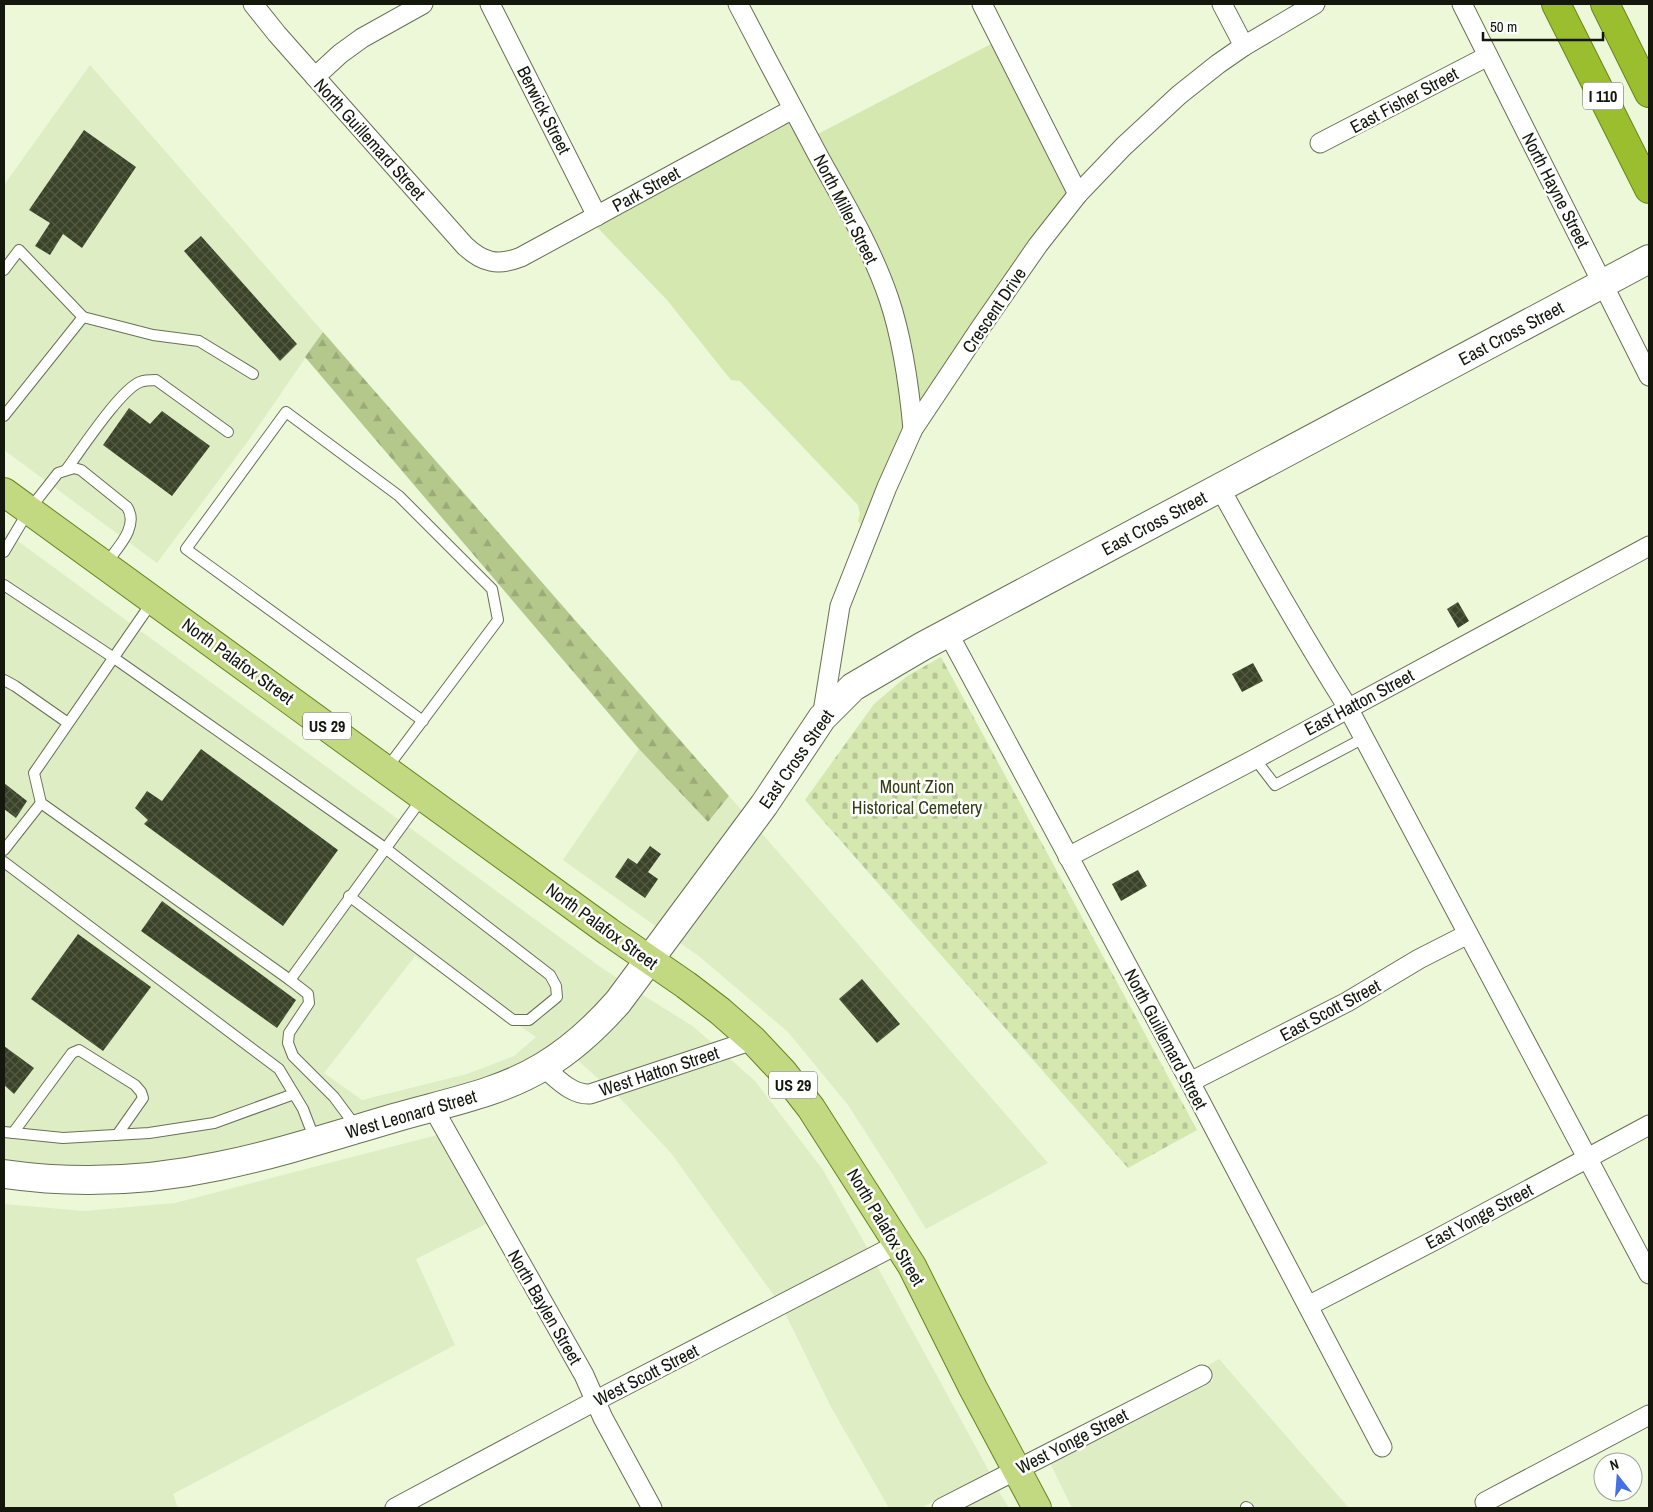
<svg xmlns="http://www.w3.org/2000/svg" width="1653" height="1512" font-family="'Archivo Narrow',sans-serif">
  <style>
    .built { fill: #dfedc5; fill-rule: evenodd }
    .forest { fill: url(#forest-firs) }
    .cemetery { fill: url(#cemetery-stones) }
    .green { fill: #d5e8b0 }
    .building { fill: url(#building-cross-hatch) }
    .lines { fill: none; stroke-linecap: round; stroke-linejoin: round }
    .lane-casing { stroke: #687155; stroke-width: 12 }
    .street-casing { stroke: #687155; stroke-width: 21 }
    .secondary-casing { stroke: #687155; stroke-width: 30 }
    .primary-casing { stroke: #6b8421; stroke-width: 30 }
    .highway-casing { stroke: #6b8421; stroke-width: 30 }
    .lane { stroke: #fff; stroke-width: 10 }
    .street { stroke: #fff; stroke-width: 19 }
    .secondary { stroke: #fff; stroke-width: 28 }
    .primary { stroke: #c2d881; stroke-width: 28 }
    .highway { stroke: #9abe2d; stroke-width: 28 }
    .labels { text-anchor: middle; dominant-baseline: central; stroke-width: 5; stroke-linejoin: round; paint-order: stroke }
    .shield { fill: #fff; stroke: #5a5d55; stroke-width: 1 }
    .shield-label { font-size: 16px; font-weight: bold; fill: #13170c }
    .street-label { font-size: 18px; fill: #13170c; stroke: #fff }
    .park-label { font-size: 18px; fill: #323e12; stroke: #fff }
  </style>
  <defs>
    <pattern id="forest-firs" width="22" height="20" patternUnits="userSpaceOnUse" patternTransform="scale(1.25)"><rect width="22" height="20" fill="#b4c88c"/><path d="M5 1l3.5 6h-7zM16 11l3.5 6h-7z" fill="#9aab78"/></pattern>
    <pattern id="cemetery-stones" width="16" height="16" patternUnits="userSpaceOnUse" patternTransform="scale(1.25)"><rect width="16" height="16" fill="#d5e8b0"/><path d="M2 7V4a2 2 0 0 1 4 0v3zM10 15v-3a2 2 0 0 1 4 0v3z" fill="#b6c696"/></pattern>
    <pattern id="building-cross-hatch" width="8" height="8" patternUnits="userSpaceOnUse" patternTransform="scale(1.25)"><rect width="8" height="8" fill="#3a4328"/><path d="M0 0l8 8M0 8l8-8" fill="none" stroke="#535b44"/></pattern>
  </defs>
  <rect width="100%" height="100%" fill="#ecf8d7"/>
  <g class="built">
    <polygon points="90,65 323,332 251,437 157,563 4,450 4,185"/>
    <path d="M4 531 599 966 623 982 591 1019 511 1073 275 1143 150 1167 4 1165ZM415 956 536 1037 514 1056 467 1074 362 1100 324 1073Z"/>
    <polygon points="639,749 708,822 729,796 746,815 661,930 563,860"/>
    <polygon points="758,829 1048,1163 926,1229 895,1178 848,1105 788,1032 700,957 676,940"/>
    <polygon points="638,992 694,1027 713,1044 601,1081 574,1057"/>
    <polygon points="729,1058 755,1081 823,1170 868,1249 775,1297 671,1153 617,1095"/>
    <polygon points="437,1135 490,1222 416,1259 455,1345 173,1494 178,1508 4,1508 4,1204 84,1211 175,1203"/>
    <polygon points="877,1266 990,1473 921,1508 889,1508 831,1407 785,1313"/>
    <polygon points="1219,1359 1349,1508 1072,1508 1050,1463 1213,1380 1207,1366"/>
    <polygon points="998,1490 1009,1508 962,1508"/>
  </g>
  <polygon class="forest" points="323,332 729,796 708,822 639,749 305,357"/>
  <polygon class="cemetery" points="941,657 1197,1130 1128,1168 805,800 874,704 907,676"/>
  <g class="green">
    <polygon points="993,43 1068,192 919,404 918,389 816,135"/>
    <polygon points="790,121 866,262 881,302 894,348 905,427 862,526 858,521 860,514 858,505 740,381 731,380 667,300 597,227"/>
  </g>
  <g class="building">
    <polygon points="84,130 136,167 82,248 63,234 50,255 35,246 50,223 29,210"/>
    <polygon points="201,236 297,344 280,361 184,251"/>
    <polygon points="129,408 150,424 162,411 210,446 172,496 103,445"/>
    <polygon points="1458,602 1469,621 1458,628 1447,609"/>
    <polygon points="1253,663 1263,681 1242,692 1232,674"/>
    <polygon points="201,749 338,850 283,926 144,824 148,820 135,808 147,791 162,801"/>
    <polygon points="4,783 27,801 16,818 4,809"/>
    <polygon points="650,846 661,854 648,872 658,879 645,898 615,877 628,858 637,864"/>
    <polygon points="1138,870 1147,886 1121,901 1112,884"/>
    <polygon points="162,901 296,1000 277,1028 141,931"/>
    <polygon points="78,934 151,987 103,1051 31,999"/>
    <polygon points="862,979 900,1024 877,1043 839,999"/>
    <polygon points="4,1046 34,1068 14,1094 4,1085"/>
  </g>
  <g class="lines">
    <g class="lane-casing">
      <g id="lane">
        <polyline points="4,270 19,250 83,317"/>
        <polyline points="4,416 83,317 153,335 199,341 253,374"/>
        <path d="M66 470C81 450 120 390 140 382 145 380 150 380 156 380L228 432"/>
        <path d="M4 552 29 510 58 473 74 468 81 470 127 507C140 527 116 549 105 565"/>
        <polyline points="4,585 114,658 385,848 550,975 556,986 557,997 529,1020 513,1020 349,896"/>
        <polyline points="152,602 34,773 41,803 290,980 423,797"/>
        <polyline points="4,680 15,686 68,723"/>
        <polyline points="1255,759 1275,785 1364,738"/>
        <polyline points="387,768 498,620 492,589 399,496 286,412 186,549 423,721"/>
        <polyline points="4,850 41,803"/>
        <polyline points="4,862 279,1069 303,1109 315,1140"/>
        <polyline points="290,980 308,994 309,1003 289,1033 288,1043 293,1056 334,1097 357,1128"/>
        <polyline points="4,1132 63,1138 149,1133 214,1123 294,1094"/>
        <polyline points="13,1133 72,1053 79,1050 135,1085 141,1092 143,1098 117,1135"/>
        <polyline points="1246,1507 1248,1508"/>
      </g>
    </g>
    <g class="street-casing">
      <g id="street">
        <path d="M253 4 277 34 465 246C483 263 498 266 521 257L793 109"/>
        <polyline points="490,4 597,216"/>
        <path d="M738 4C765 56 792 107 820 159 845 204 872 249 889 299 903 341 909 385 913 429"/>
        <polyline points="982,4 1078,194"/>
        <polyline points="1222,4 1244,46"/>
        <polyline points="1462,4 1649,376"/>
        <polyline points="315,77 340,54 362,38 423,4"/>
        <polyline points="1320,143 1488,56"/>
        <path d="M1220 488C1261 563 1303 636 1348 708L1649 1274"/>
        <polyline points="948,633 1190,1082 1382,1447"/>
        <polyline points="822,718 840,606 887,487 913,429 981,327 1038,245 1078,194 1124,146 1179,95 1218,64 1244,46 1315,4"/>
        <polyline points="1068,857 1255,759 1649,546"/>
        <path d="M543 1067C557 1078 571 1095 590 1094L753 1040"/>
        <polyline points="1190,1082 1347,1002 1419,959 1468,934"/>
        <polyline points="433,1108 584,1375 603,1418 652,1508"/>
        <polyline points="1308,1306 1437,1239 1649,1125"/>
        <polyline points="1485,1502 1649,1415"/>
        <polyline points="395,1508 595,1401 898,1244"/>
        <polyline points="942,1508 1202,1375"/>
      </g>
    </g>
    <g class="secondary-casing">
      <path id="secondary" d="M4 1174C74 1184 149 1181 219 1166 278 1154 336 1135 394 1118 445 1103 498 1094 544 1066 572 1049 596 1027 618 1002L764 805 822 718 853 687 923 646 1649 259"/>
    </g>
    <g class="primary-casing">
      <polyline id="primary" points="4,492 609,932 686,985 720,1011 753,1040 783,1072 811,1108 912,1266 973,1388 1037,1508"/>
    </g>
    <g class="highway-casing">
      <g id="highway">
        <polyline points="1556,4 1649,189"/>
        <polyline points="1605,4 1649,93"/>
      </g>
    </g>
    <use href="#lane" class="lane"/>
    <use href="#street" class="street"/>
    <use href="#secondary" class="secondary"/>
    <use href="#primary" class="primary"/>
    <use href="#highway" class="highway"/>
  </g>
  <g class="labels">
    <g class="shield">
      <rect x="1583" y="82.5" width="40" height="27" rx="4"/>
      <rect x="303" y="712.5" width="48" height="27" rx="4"/>
      <rect x="769" y="1071.5" width="48" height="27" rx="4"/>
    </g>
    <g class="shield-label">
      <text x="1603" y="96">I 110</text>
      <text x="327" y="726">US 29</text>
      <text x="793" y="1085">US 29</text>
    </g>
    <g class="street-label">
      <text transform="translate(1404 100) rotate(-28)">East Fisher Street</text>
      <text transform="translate(544 110) rotate(63)">Berwick Street</text>
      <text transform="translate(370 139) rotate(48)">North Guillemard Street</text>
      <text transform="translate(646 189) rotate(-29)">Park Street</text>
      <text transform="translate(1556 190) rotate(63)">North Hayne Street</text>
      <text transform="translate(846 209) rotate(63)">North Miller Street</text>
      <text transform="translate(994 310) rotate(-56)">Crescent Drive</text>
      <text transform="translate(1511 333) rotate(-28)">East Cross Street</text>
      <text transform="translate(1154 523) rotate(-28)">East Cross Street</text>
      <text transform="translate(238 661) rotate(36)">North Palafox Street</text>
      <text transform="translate(1359 702) rotate(-28)">East Hatton Street</text>
      <text transform="translate(796 759) rotate(-55)">East Cross Street</text>
      <text transform="translate(602 926) rotate(36)">North Palafox Street</text>
      <text transform="translate(1330 1010) rotate(-28)">East Scott Street</text>
      <text transform="translate(1166 1039) rotate(62)">North Guillemard Street</text>
      <text transform="translate(659 1071) rotate(-18)">West Hatton Street</text>
      <text transform="translate(411 1114) rotate(-16)">West Leonard Street</text>
      <text transform="translate(1479 1216) rotate(-28)">East Yonge Street</text>
      <text transform="translate(886 1227) rotate(59)">North Palafox Street</text>
      <text transform="translate(545 1307) rotate(60)">North Baylen Street</text>
      <text transform="translate(646 1375) rotate(-27)">West Scott Street</text>
      <text transform="translate(1072 1441) rotate(-27)">West Yonge Street</text>
    </g>
    <g class="park-label">
      <text x="917" y="786">Mount Zion<tspan x="917" dy="21">Historical Cemetery</tspan></text>
    </g>
  </g>
  <rect width="1653" height="1512" fill="none" stroke="#13170c" stroke-width="10"/>
  <g transform="translate(1618 1477) rotate(343)"><circle r="24" fill="#ffffff" stroke="#a1a29e"/>
  <path d="M0-4L9 19L0 12L-9 19Z" fill="#4370e2"/>
  <text y="-8" font-size="14" font-weight="bold" text-anchor="middle" fill="#13170c">N</text>
  </g>
  <path d="M1483 32v8h120v-8" fill="none" stroke="#13170c" stroke-width="2.5"/>
  <text x="1490" y="32" font-size="15" fill="#13170c" stroke="#ffffff" stroke-width="4" paint-order="stroke">50 m</text>
</svg>
